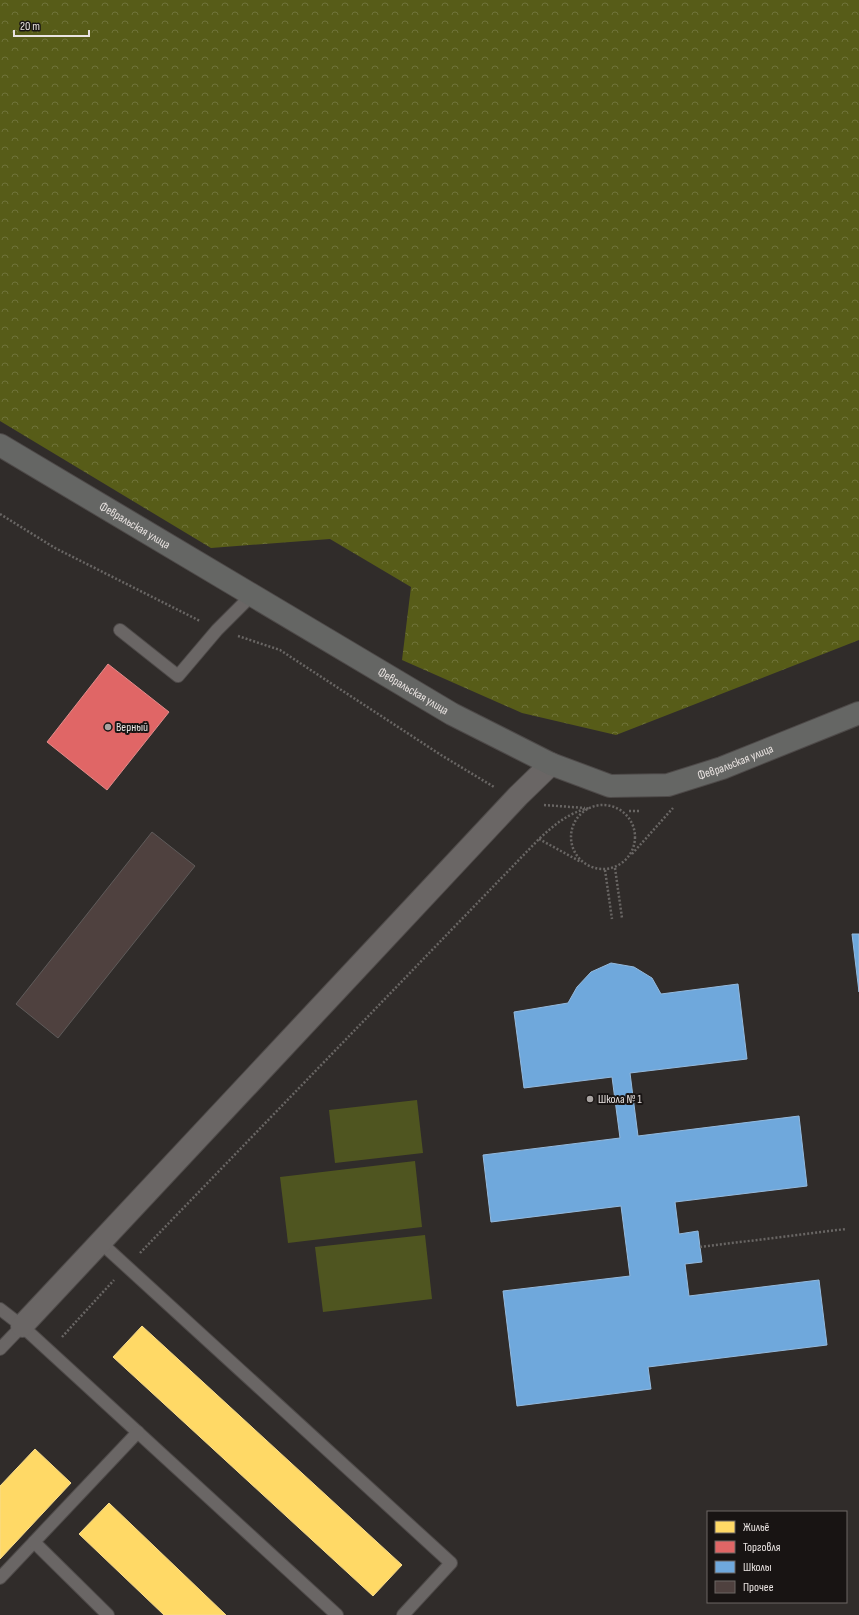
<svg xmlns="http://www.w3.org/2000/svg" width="859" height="1615" font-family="'Sofia Sans Condensed',sans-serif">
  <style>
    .forest { fill: url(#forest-crowns) }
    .park { fill: #4f5520 }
    .homes { fill: #ffd966; stroke: #f8dc8b }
    .shops { fill: #e06666; stroke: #e38c8b }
    .schools { fill: #6fa8dc; stroke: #94bade }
    .building { fill: #4f413f; stroke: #5f5b5a }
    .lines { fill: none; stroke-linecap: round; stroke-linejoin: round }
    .service-casing { stroke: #4e4a49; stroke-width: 14 }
    .minor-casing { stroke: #4e4a49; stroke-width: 24 }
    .secondary-casing { stroke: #4e4a49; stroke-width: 24 }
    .path { stroke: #696664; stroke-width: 2.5; stroke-dasharray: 2 2; stroke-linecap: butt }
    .service { stroke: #6a6665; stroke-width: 12 }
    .minor { stroke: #6a6665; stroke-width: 22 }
    .secondary { stroke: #656664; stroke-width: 22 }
    .poi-dot { fill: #a8a3a1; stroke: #181413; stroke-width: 1.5 }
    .labels { text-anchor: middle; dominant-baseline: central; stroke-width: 4; stroke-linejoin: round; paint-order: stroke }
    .street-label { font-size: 12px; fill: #e9e3e1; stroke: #181413 }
    .poi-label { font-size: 12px; fill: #e9e3e1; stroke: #181413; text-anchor: start }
  </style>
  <defs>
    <pattern id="forest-crowns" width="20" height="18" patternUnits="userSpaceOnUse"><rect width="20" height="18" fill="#575c18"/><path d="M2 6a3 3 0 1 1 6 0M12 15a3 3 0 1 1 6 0" fill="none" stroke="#6f7339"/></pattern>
  </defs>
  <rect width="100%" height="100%" fill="#302c2a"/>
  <polygon class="forest" points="0,0 859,0 859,640 616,735 522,713 402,660 411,587 330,539 211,548 0,421"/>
  <g class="park">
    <polygon points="417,1100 423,1153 335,1163 329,1110"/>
    <polygon points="415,1161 422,1227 288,1243 280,1177"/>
    <polygon points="425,1235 432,1299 323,1312 315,1247"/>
  </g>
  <g class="homes">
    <polygon points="142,1326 402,1565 373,1596 113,1357"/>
    <polygon points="35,1449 71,1483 0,1559 0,1486"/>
    <polygon points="109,1503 226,1615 164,1615 79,1534"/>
  </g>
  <polygon class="shops" points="108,664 169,712 107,790 47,742"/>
  <g class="schools">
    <polygon points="852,934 859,934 859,992"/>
    <polygon points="611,963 634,967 652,978 661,994 738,984 747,1059 630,1073 638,1136 799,1116 807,1186 675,1202 679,1234 698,1231 700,1247 702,1262 685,1264 689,1296 819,1280 827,1345 648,1367 651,1389 517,1406 503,1291 630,1276 621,1206 491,1222 483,1155 620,1138 612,1077 524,1088 514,1012 568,1003 577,987 591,972"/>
  </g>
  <polygon class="building" points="152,832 195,866 58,1038 16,1004"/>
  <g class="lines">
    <g class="service-casing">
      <g id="service">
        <polyline points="120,630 178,676 217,630 252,595"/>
        <polyline points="100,1242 451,1563 403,1615"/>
        <polyline points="0,1309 22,1326 337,1615"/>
        <polyline points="0,1349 22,1326"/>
        <polyline points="0,1578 34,1542"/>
        <polyline points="108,1615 34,1542 138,1432"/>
      </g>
    </g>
    <g class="minor-casing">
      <polyline id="minor" points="22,1326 518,796 551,764"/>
    </g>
    <g class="secondary-casing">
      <g id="secondary">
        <path id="s1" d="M0 445 452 714 551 764 610 786 668 785 722 768 859 713"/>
      </g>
    </g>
    <g class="path">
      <polyline points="0,514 55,548 200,621"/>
      <polyline points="238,636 280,650 441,755 494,787"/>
      <circle cx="603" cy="837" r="32"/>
      <polyline points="544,805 585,808"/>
      <polyline points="629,811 639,811"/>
      <polyline points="539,839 581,862"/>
      <polyline points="632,854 673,808"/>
      <polyline points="615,868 622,918"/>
      <polyline points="605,870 612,919"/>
      <polyline points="700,1247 846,1229"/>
      <path d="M140 1253 539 839C554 825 568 813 589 808"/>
      <polyline points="62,1337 114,1280"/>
    </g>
    <use href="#service" class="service"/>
    <use href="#minor" class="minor"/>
    <use href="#secondary" class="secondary"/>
  </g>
  <g class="poi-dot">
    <circle cx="108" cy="727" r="4"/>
    <circle cx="590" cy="1099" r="4"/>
  </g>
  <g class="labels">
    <g class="street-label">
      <text stroke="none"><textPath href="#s1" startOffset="157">Февральская улица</textPath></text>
      <text stroke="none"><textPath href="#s1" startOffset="481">Февральская улица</textPath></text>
      <text stroke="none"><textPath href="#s1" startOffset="829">Февральская улица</textPath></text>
    </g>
    <g class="poi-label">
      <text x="116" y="727">Верный</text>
      <text x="598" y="1099">Школа № 1</text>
    </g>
  </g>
  <rect x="707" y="1511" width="140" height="92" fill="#181413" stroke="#6c6765"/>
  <rect x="715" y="1521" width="20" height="12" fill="#ffd966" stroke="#6c6765"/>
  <text x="743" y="1531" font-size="12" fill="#e9e3e1">Жильё</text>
  <rect x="715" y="1541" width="20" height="12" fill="#e06666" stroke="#6c6765"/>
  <text x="743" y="1551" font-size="12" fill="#e9e3e1">Торговля</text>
  <rect x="715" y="1561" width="20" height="12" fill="#6fa8dc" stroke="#6c6765"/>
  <text x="743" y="1571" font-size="12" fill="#e9e3e1">Школы</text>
  <rect x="715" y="1581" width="20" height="12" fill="#4f413f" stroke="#6c6765"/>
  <text x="743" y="1591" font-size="12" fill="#e9e3e1">Прочее</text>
  <path d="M14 30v6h75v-6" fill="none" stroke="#e9e3e1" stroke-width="2"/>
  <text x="20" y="30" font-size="12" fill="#e9e3e1" stroke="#181413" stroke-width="3" paint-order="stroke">20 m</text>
</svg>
